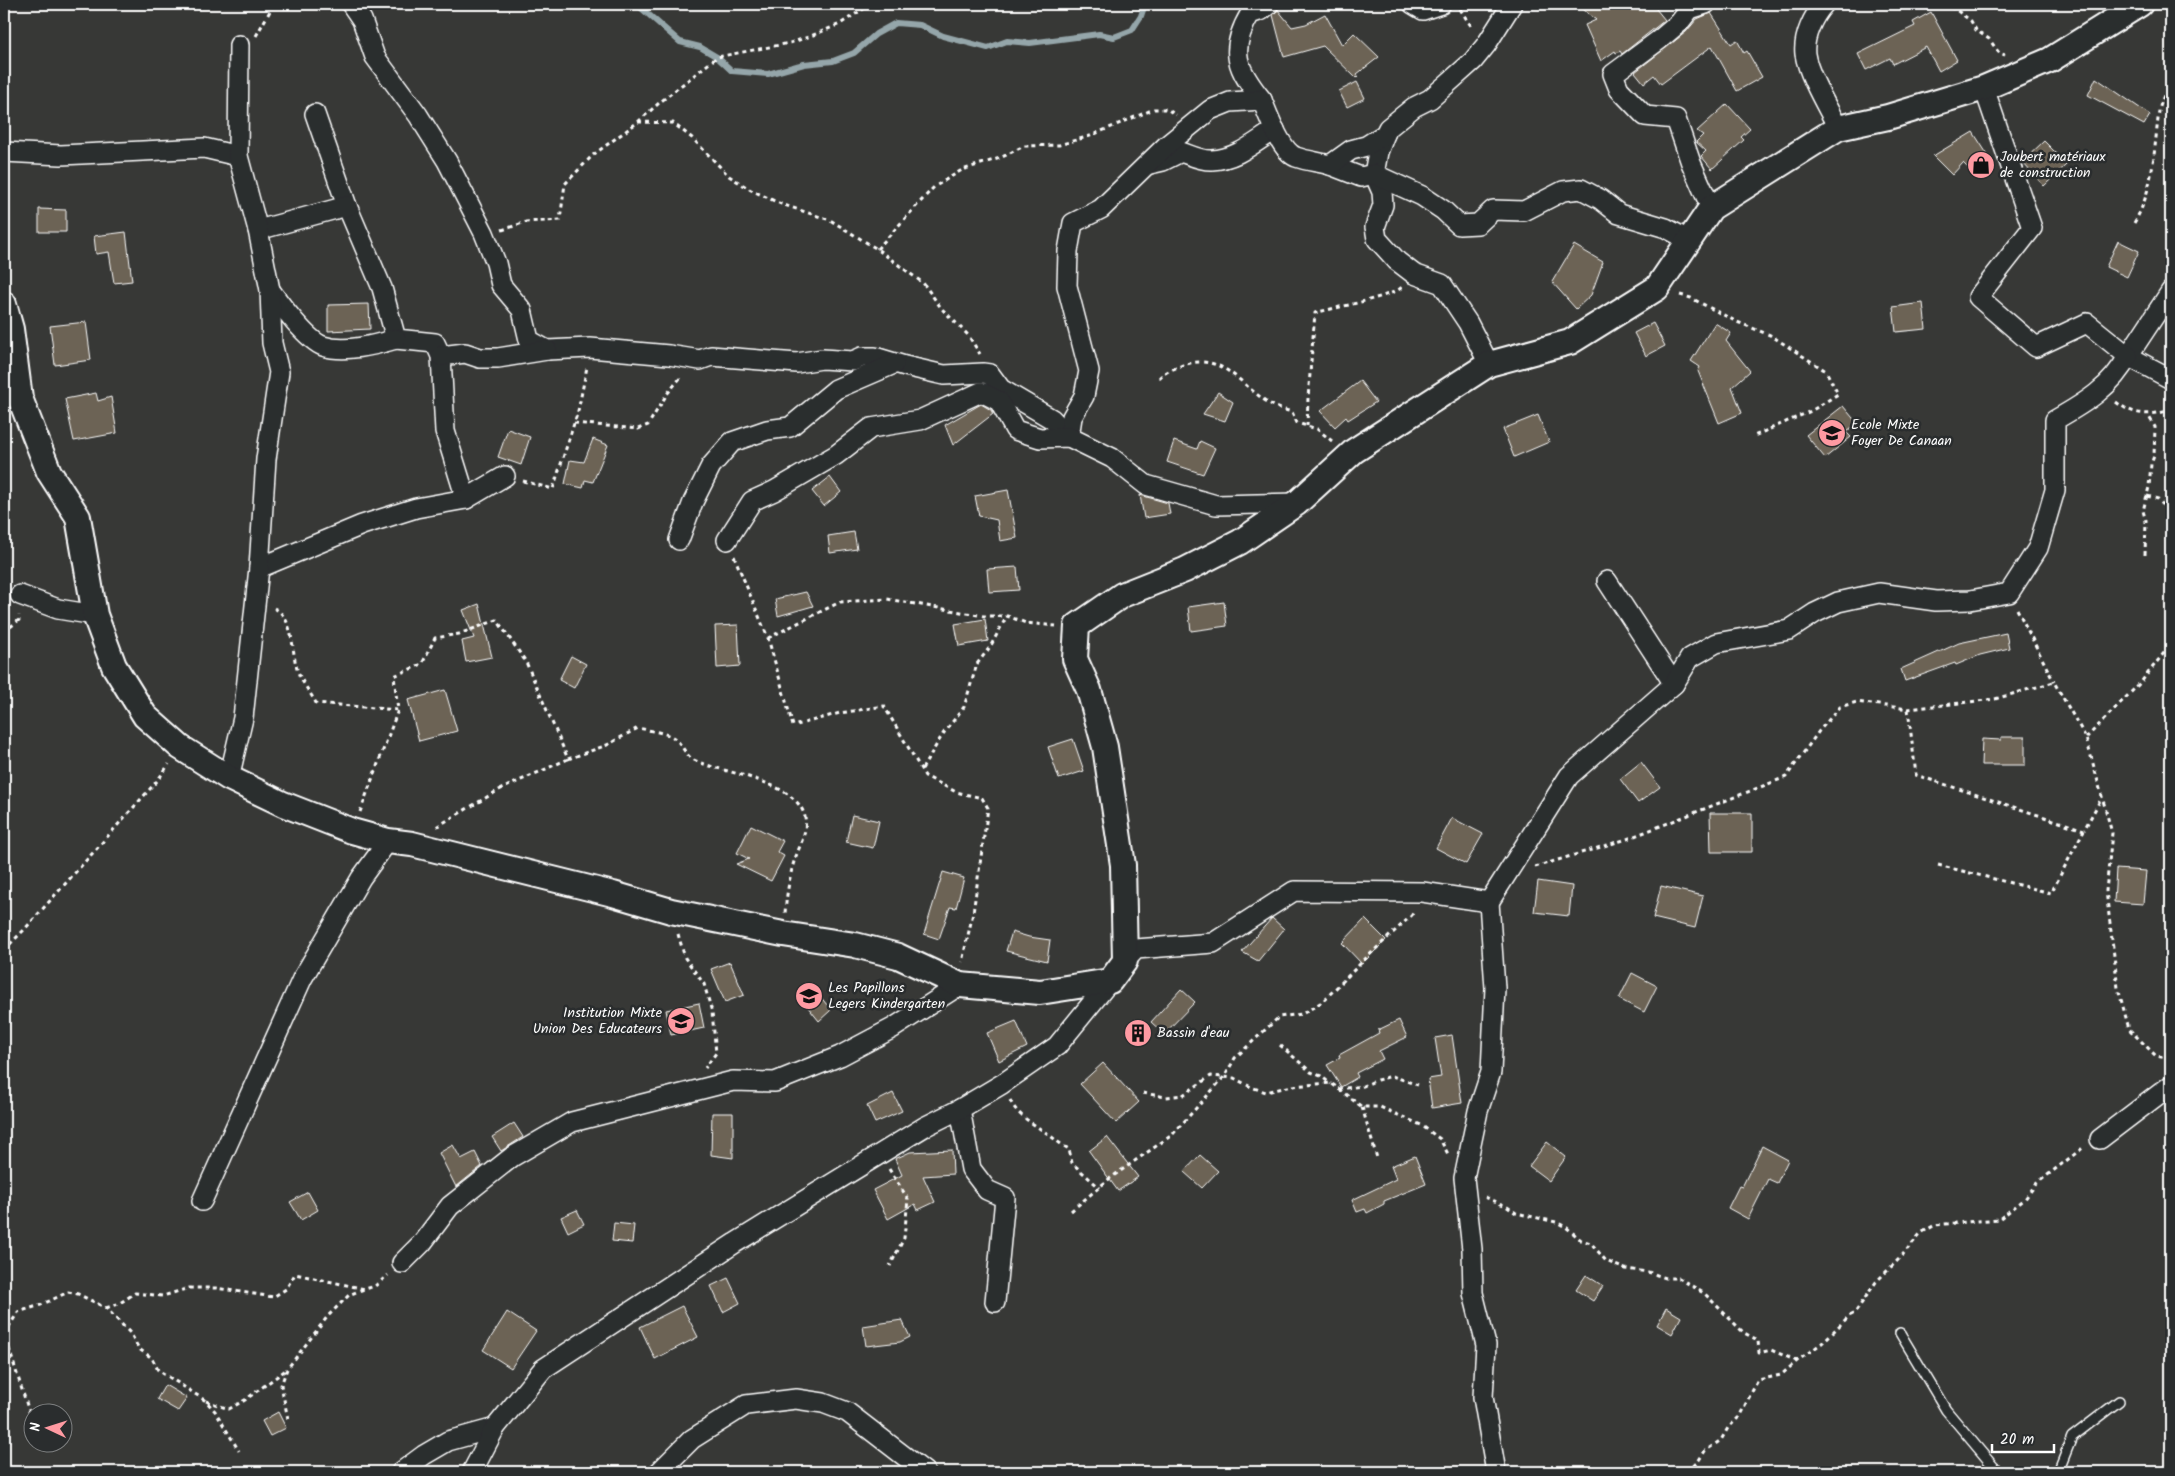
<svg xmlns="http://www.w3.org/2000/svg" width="2175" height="1476" font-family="Kalam,sans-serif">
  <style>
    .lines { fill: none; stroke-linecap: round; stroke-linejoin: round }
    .stream { stroke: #95a6aa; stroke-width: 6 }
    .building { fill: #6c6354; stroke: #fff }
    .service-casing { stroke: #fff; stroke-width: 12 }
    .minor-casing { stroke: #fff; stroke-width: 22 }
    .tertiary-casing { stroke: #fff; stroke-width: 28 }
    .path { stroke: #fff; stroke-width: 3; stroke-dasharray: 4 4; stroke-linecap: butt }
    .service { stroke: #2a2d2e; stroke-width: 9 }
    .minor { stroke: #2a2d2e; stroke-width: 19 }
    .tertiary { stroke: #2a2d2e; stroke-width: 24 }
    .labels { text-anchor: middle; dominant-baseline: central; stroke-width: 5; stroke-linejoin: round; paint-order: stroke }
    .poi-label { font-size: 14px; fill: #fff; stroke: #2a2d2e; text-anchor: start }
  </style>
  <rect width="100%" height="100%" fill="#373836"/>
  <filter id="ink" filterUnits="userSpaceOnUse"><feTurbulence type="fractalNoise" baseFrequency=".02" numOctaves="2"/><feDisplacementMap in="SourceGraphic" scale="10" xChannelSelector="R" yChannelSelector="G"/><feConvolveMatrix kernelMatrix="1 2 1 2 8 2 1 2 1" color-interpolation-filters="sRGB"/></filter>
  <g filter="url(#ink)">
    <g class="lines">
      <polyline class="stream" points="632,4 640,7 680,42 700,47 717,57 732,71 768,74 804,64 833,61 854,53 876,34 896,23 920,25 943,36 988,48 1007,41 1030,43 1099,34 1114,37 1132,30 1141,16 1145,4"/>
    </g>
    <g class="building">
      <polygon points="1577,4 1652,4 1665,20 1622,54 1620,51 1616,53 1615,51 1601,61 1585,25 1596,20"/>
      <polygon points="1278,10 1292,27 1306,24 1325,14 1342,45 1354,33 1379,57 1357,74 1358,76 1356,78 1323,46 1284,57 1273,15"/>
      <polygon points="1931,12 1957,60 1939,71 1926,47 1893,64 1890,58 1866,70 1858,54 1915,26 1913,22"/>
      <polygon points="1711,13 1731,44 1737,40 1744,53 1747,51 1762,77 1737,91 1712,46 1661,84 1654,75 1644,83 1635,72 1686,32 1697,19"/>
      <polygon points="2096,78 2150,115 2144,125 2088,95"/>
      <polygon points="1357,82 1365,98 1347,107 1339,91"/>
      <polygon points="1727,104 1750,129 1741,137 1744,140 1712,169 1701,156 1706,151 1696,142 1703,135 1697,131"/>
      <polygon points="1973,132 1993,163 1978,178 1963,163 1952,175 1933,156"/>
      <polygon points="2044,141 2067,164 2044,186 2022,162"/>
      <polygon points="39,209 66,210 66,232 39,232"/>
      <polygon points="126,232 132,281 114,283 109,252 96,254 94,236"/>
      <polygon points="2118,241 2139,251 2127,277 2106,267"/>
      <polygon points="1574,245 1603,262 1591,295 1576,309 1552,282"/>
      <polygon points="1923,303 1926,329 1896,332 1893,307"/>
      <polygon points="369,304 370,329 328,331 328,305"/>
      <polygon points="86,322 91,360 55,365 50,326"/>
      <polygon points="1653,323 1665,346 1646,356 1634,333"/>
      <polygon points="1715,323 1731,333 1726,341 1750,371 1732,387 1742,413 1719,423 1698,371 1700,367 1691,361"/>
      <polygon points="1360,381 1376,402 1348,420 1346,417 1335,427 1320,411"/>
      <polygon points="1218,392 1233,402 1225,421 1203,414"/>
      <polygon points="96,393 98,401 111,397 117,433 74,441 65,399"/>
      <polygon points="981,404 991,410 993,414 953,445 945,425"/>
      <polygon points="1843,406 1857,423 1846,432 1851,437 1825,458 1806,435"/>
      <polygon points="1538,415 1549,442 1514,457 1503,429"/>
      <polygon points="508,429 530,437 521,465 498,457"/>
      <polygon points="593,439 608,445 593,482 585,480 583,488 565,484 570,460 584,462"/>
      <polygon points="1174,441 1197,449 1200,441 1215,448 1203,474 1167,462"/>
      <polygon points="830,477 841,492 824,506 812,491"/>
      <polygon points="1008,490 1017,538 1000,541 997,520 979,516 975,496"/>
      <polygon points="1140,495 1168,503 1170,514 1144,518"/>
      <polygon points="854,532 857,549 830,553 828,536"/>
      <polygon points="1017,567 1019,590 989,592 987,569"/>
      <polygon points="806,592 813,606 778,616 775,599"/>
      <polygon points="1224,602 1227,626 1191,631 1188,607"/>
      <polygon points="479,604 492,657 466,662 462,641 474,638 463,610"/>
      <polygon points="985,619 988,641 959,646 955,624"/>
      <polygon points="738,625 740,666 717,668 715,626"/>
      <polygon points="2006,633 2009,648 1980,655 1956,665 1955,663 1905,681 1901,669 1959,643"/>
      <polygon points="571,656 586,664 574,688 559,680"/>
      <polygon points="445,690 457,731 419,741 408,700"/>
      <polygon points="2001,737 2025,737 2025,765 1981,765 1982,739 2001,740"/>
      <polygon points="1073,739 1084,771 1059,779 1048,747"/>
      <polygon points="1641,762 1660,787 1638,803 1620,779"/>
      <polygon points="1710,813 1752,813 1752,852 1711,852"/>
      <polygon points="852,815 879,821 873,848 846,842"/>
      <polygon points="1452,818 1483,834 1466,864 1436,848"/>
      <polygon points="751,825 783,841 777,852 784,856 771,881 736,864 749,859 737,853"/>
      <polygon points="2116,869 2146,871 2143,904 2114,902"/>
      <polygon points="943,872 964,878 956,908 950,907 939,939 924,934"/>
      <polygon points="1538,881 1572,886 1569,916 1534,912"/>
      <polygon points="1661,886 1703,896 1695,928 1653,918"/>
      <polygon points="1272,918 1284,929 1258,961 1242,952"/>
      <polygon points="1365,919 1386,940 1362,964 1342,943"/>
      <polygon points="1012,932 1029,937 1050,940 1047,961 1006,951"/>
      <polygon points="730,962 744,995 725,1002 711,969"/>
      <polygon points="1632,973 1657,986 1644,1012 1619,999"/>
      <polygon points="812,986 831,1010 819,1021 799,996"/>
      <polygon points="1181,989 1195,1002 1164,1034 1151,1022"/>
      <polygon points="699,1003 704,1028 671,1035 666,1010"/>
      <polygon points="1399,1020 1407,1037 1379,1051 1383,1059 1356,1073 1358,1077 1341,1087 1327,1065 1340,1058 1339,1055 1379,1033 1378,1030"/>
      <polygon points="1016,1021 1027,1047 999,1061 987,1033"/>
      <polygon points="1452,1035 1462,1103 1432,1108 1428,1079 1441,1077 1435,1038"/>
      <polygon points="1103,1063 1139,1102 1116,1123 1080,1084"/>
      <polygon points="893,1093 902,1111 875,1123 867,1106"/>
      <polygon points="712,1113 733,1113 733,1158 711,1155"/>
      <polygon points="514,1123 523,1137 501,1151 492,1137"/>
      <polygon points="1107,1137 1138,1177 1118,1191 1089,1151"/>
      <polygon points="1547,1142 1566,1157 1549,1181 1529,1166"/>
      <polygon points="453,1145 461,1159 475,1152 482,1166 456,1187 439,1153"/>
      <polygon points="1762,1146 1788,1160 1777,1183 1768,1179 1748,1219 1728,1208 1739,1186 1742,1187"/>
      <polygon points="952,1150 953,1174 923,1176 935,1202 918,1210 915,1204 888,1219 873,1190 902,1175 895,1159 910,1152"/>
      <polygon points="1200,1155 1218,1171 1202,1188 1184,1172"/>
      <polygon points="1415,1156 1426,1184 1384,1201 1384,1204 1367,1213 1365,1209 1357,1212 1352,1200 1396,1179 1391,1166"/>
      <polygon points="308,1192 318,1210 301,1220 290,1202"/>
      <polygon points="577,1210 584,1224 568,1232 561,1217"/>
      <polygon points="614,1223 634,1225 632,1243 612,1241"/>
      <polygon points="1586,1275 1603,1286 1593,1301 1576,1290"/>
      <polygon points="728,1278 740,1303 723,1312 711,1286"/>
      <polygon points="682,1306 698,1337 655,1359 640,1327"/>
      <polygon points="1666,1308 1681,1317 1672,1334 1657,1325"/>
      <polygon points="507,1312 536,1331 511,1368 483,1350"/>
      <polygon points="902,1320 910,1337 900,1342 866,1346 863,1326"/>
      <polygon points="165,1385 187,1398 178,1411 157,1399"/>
      <polygon points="278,1412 286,1428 270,1436 262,1421"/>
    </g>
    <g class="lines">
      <g class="service-casing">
        <g id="service">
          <polyline points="1900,1333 1946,1410 1998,1472"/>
          <polyline points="2058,1472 2072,1437 2119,1401"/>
        </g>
      </g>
      <g class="minor-casing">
        <g id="minor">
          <polyline points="351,4 362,20 375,57 418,115 447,161 484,233 496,263 501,285 522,310 529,340 547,350 590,348 669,355 700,360 711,356 797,363 822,359 853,361 862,357 875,357 905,366 944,375 983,373 990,374 1001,389 1052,419 1069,437"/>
          <polyline points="1413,4 1423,10 1441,4"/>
          <polyline points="1706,4 1690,9 1679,23 1659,40 1613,74 1619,89 1645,116 1676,119 1691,163 1711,208"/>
          <path d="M1824 4C1813 16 1803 37 1805 54 1808 75 1828 108 1838 128"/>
          <path d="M1262 100C1237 69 1228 51 1250 14L1262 10 1269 4"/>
          <polyline points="315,114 347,206 382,288 396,339 435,343 441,356 445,431 466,499"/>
          <polyline points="1385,134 1378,152 1374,174 1382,192 1383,205 1375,227 1377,239 1397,261 1414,274 1442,284 1468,323 1489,364"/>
          <polyline points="4,152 61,155 204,148 238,156"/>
          <path d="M1150 164 1163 161 1181 152C1190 155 1202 161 1212 160 1237 159 1255 142 1275 130"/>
          <polyline points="1330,165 1361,177 1374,174 1422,196 1443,210 1459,225 1478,224 1493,210 1524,211 1563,191 1581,189 1600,199 1619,214 1666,228 1690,241"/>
          <polyline points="258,230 347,206"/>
          <path d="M270 290C280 304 308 341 323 346 345 353 375 345 396 339"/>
          <polyline points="2171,291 2128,356 2171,379"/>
          <polyline points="441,356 465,353 480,358 498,358 547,350"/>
          <path d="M1069 437 1072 417 1084 396 1089 371 1067 286 1068 251 1073 223 1101 209 1167 145 1210 110 1230 102 1262 100C1268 115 1281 151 1296 157 1307 161 1319 162 1330 165L1351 150 1366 146 1385 134 1388 128 1414 107 1430 99 1446 85 1473 61 1486 45 1512 4"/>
          <polyline points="679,540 693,502 711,466 732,442 767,430 790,427 836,389 894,364"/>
          <polyline points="727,540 752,501 774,491 836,455 871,428 920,420 981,392 999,401 1015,430 1040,438 1069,437 1112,458 1146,485 1216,505 1297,503"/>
          <polyline points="259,568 362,525 416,508 466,499 505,476"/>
          <polyline points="1607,581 1674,684"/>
          <polyline points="20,595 58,609 95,615"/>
          <polyline points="229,778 243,718 259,568 266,459 279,372 272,343 270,290 258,230 238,156 239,45"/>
          <polyline points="1489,902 1495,988 1491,1072 1478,1111 1464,1178 1472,1249 1473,1293 1486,1345 1483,1397 1496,1472"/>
          <path d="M1125 961 1136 949 1213 943 1294 891 1422 892 1489 902 1569 776 1674 684 1690 658 1716 643 1789 630 1815 613 1838 602 1879 593 1936 601 1970 600 2009 593 2038 548 2055 490V420C2085 403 2112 387 2128 356L2087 323 2036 347 1978 297 2032 228 1984 88"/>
          <polyline points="960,1109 971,1169 987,1190 1005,1198 995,1302"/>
          <polyline points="2100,1139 2171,1085"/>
          <polyline points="202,1201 302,979 361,878 388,841"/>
          <polyline points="402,1263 422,1243 450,1206 512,1157 572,1122 733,1081 775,1082 840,1056 893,1028 960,985"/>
          <polyline points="401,1472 424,1455 448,1441 495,1428"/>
          <polyline points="472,1472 495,1428 543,1369 735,1243 924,1127 960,1109 1002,1084 1057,1046 1110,981"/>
          <polyline points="659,1472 692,1439 746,1405 796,1399 823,1403 847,1412 925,1472"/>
        </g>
      </g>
      <g class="tertiary-casing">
        <polyline id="tertiary" points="4,304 11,329 20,398 49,472 78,517 95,615 114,666 145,716 180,747 229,778 283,804 352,831 388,841 412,844 613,894 671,911 783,934 855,945 898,956 960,985 1040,992 1110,981 1125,961 1123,865 1105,747 1089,690 1075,659 1077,626 1122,595 1185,570 1240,542 1297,503 1354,451 1489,364 1570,342 1657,288 1711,208 1838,128 1888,117 1984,88 2050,60 2140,4"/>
      </g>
      <g class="path">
        <polyline points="1943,4 1955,9 1971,21 1976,30 1989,39 1999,53 2005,55"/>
        <polyline points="1460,9 1473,29"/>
        <polyline points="256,36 274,4"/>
        <polyline points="638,122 673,123 692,138 729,176 751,190 781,204 830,220 877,249 923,283 942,309 968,335 980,354"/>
        <path d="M2134 223C2154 190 2154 148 2159 111 2161 100 2167 89 2171 79"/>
        <polyline points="502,230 526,222 560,220 565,184 593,155 638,122 659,103 717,57 790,43 811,36 840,24 871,4"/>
        <polyline points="877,249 934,187 962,170 1000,158 1024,146 1059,145 1090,136 1154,109 1167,109 1176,115"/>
        <polyline points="1680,295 1691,298 1737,322 1770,335 1826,371 1838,394 1811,411 1754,436"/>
        <path d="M1159 378C1166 371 1173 369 1183 365 1225 351 1242 389 1274 406 1279 409 1286 410 1292 412L1297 423 1317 429 1332 441"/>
        <path d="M2116 402C2134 416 2150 416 2171 410"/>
        <polyline points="574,423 638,429 648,425 667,394 681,377"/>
        <path d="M1307 426 1308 398 1315 313C1332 308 1393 297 1402 287"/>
        <polyline points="523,481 553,489 578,411 587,367"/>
        <polyline points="2147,496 2158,499 2171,514"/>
        <polyline points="2145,555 2146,521 2143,511 2149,487 2151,464 2154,456 2155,427 2148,415"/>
        <polyline points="734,556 768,638 793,726 840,713 884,706 925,776 956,792 982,798 988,808 973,913 962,962"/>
        <path d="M274 608C295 619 291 650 297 669 300 680 310 692 316 703L398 710"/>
        <polyline points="2017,609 2054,682"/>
        <polyline points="4,632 19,620 19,615"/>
        <polyline points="768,638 840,602 887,599 984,616 1007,616 1026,623 1056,626"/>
        <polyline points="1908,709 1916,775 2084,830 2102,797"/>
        <polyline points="2086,738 2141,682 2171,644"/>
        <path d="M568 759 607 745 638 728C647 730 668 733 674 738 682 743 685 756 694 760 724 774 796 780 805 817 808 834 797 850 793 865 789 880 786 898 785 914"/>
        <polyline points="922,769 943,734 964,707 977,664 990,647 1007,616"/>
        <polyline points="360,812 398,710 394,676 422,664 435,638 459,634 497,620 526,662 568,759 499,790 436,827"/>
        <polyline points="1938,865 2051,893 2084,830"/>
        <polyline points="1535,867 1627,839 1786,777 1819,731 1840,707 1857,702 1908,709 1995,699 2054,682 2086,738 2112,833 2106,891 2118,988 2129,1029 2156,1056 2171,1059"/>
        <polyline points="678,934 685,958 704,984 712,1012 716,1053 705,1068"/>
        <polyline points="4,950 23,931 158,780 169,764"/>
        <polyline points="1280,1045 1311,1072 1321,1076 1331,1084"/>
        <polyline points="1338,1089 1363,1086 1377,1080 1392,1076 1418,1085"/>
        <polyline points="1143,1093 1166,1097 1183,1095 1211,1076 1234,1078 1251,1087 1266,1092 1292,1086 1331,1083 1362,1107 1380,1107 1421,1125 1440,1139 1448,1154"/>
        <path d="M1010 1100C1017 1115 1029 1121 1042 1130 1052 1136 1059 1144 1069 1149L1072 1163 1100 1188"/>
        <polyline points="1362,1107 1377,1158"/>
        <polyline points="889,1169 908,1199 904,1238 890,1266"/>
        <polyline points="1485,1197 1506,1206 1516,1213 1556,1222 1566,1227 1581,1240 1591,1243 1606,1261 1625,1269 1648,1272 1666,1278 1679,1278 1705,1294 1744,1333 1758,1340 1759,1353 1771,1350 1797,1361"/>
        <polyline points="1071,1211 1109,1179 1172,1135 1225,1076 1235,1058 1279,1017 1302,1014 1322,1002 1364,960 1412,915 1414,911"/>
        <polyline points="106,1308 120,1303 135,1293 163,1296 189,1288 216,1288 273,1297 286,1289 295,1274 365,1289 375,1286 388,1275"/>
        <polyline points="4,1332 5,1333 18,1312 41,1305 68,1292 78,1294 106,1308 131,1334 139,1349 152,1358 158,1370 206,1401 215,1411 239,1451"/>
        <polyline points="4,1333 32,1421"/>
        <polyline points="206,1401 229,1409 245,1400 287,1369"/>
        <polyline points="288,1419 281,1385 287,1369 328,1316 349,1295 364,1289"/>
        <polyline points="1688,1472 1699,1460 1705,1451 1721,1440 1728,1428 1739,1417 1758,1380 1781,1375 1797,1361 1822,1343 1849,1316 1855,1313 1876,1282 1899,1259 1921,1233 1935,1225 1999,1219 2025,1199 2036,1184 2084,1147"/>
      </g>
      <use href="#service" class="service"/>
      <use href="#minor" class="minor"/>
      <use href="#tertiary" class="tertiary"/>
    </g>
  </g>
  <defs>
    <g id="shop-disc" transform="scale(1.4375)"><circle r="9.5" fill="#ff9aa2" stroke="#2a2d2e"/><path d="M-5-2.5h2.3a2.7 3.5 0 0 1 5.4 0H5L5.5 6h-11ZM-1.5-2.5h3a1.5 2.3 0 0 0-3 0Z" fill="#111"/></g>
    <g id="school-disc" transform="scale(1.4375)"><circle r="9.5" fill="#ff9aa2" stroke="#2a2d2e"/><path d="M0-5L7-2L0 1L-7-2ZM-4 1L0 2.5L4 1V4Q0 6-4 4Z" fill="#111"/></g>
    <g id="building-disc" transform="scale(1.4375)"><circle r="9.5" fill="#ff9aa2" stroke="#2a2d2e"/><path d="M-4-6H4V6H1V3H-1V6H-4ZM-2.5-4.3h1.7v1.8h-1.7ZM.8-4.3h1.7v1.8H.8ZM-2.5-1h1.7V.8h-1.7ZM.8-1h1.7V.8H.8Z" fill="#111"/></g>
  </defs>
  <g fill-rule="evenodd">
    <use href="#shop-disc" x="1981" y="165"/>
    <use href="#school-disc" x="1832" y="433"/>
    <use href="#school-disc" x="809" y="996"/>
    <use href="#school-disc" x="681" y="1021"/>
    <use href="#building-disc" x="1138" y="1033"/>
  </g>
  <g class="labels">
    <g class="poi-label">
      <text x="2000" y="157">Joubert matériaux<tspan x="2000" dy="16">de construction</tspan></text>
      <text x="1851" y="425">Ecole Mixte<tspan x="1851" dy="16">Foyer De Canaan</tspan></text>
      <text x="828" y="988">Les Papillons<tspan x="828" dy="16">Legers Kindergarten</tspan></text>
      <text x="662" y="1013" text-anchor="end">Institution Mixte<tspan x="662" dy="16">Union Des Educateurs</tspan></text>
      <text x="1157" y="1033">Bassin d'eau</text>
    </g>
  </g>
  <rect width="2175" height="1476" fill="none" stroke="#2a2d2e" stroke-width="20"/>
  <rect x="10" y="10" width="2155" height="1456" fill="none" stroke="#fff" stroke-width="2" filter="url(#ink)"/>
  <g transform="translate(48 1428) rotate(274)"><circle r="24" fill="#2a2d2e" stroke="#7f8182"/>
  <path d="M0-4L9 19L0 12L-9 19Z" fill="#ff9aa2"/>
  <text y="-8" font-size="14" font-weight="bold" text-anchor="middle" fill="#ffffff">N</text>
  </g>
  <path d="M1992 1444v8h62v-8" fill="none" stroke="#ffffff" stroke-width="2.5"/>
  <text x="2000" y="1444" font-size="15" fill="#ffffff" stroke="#2a2d2e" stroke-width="4" paint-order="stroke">20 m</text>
</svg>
